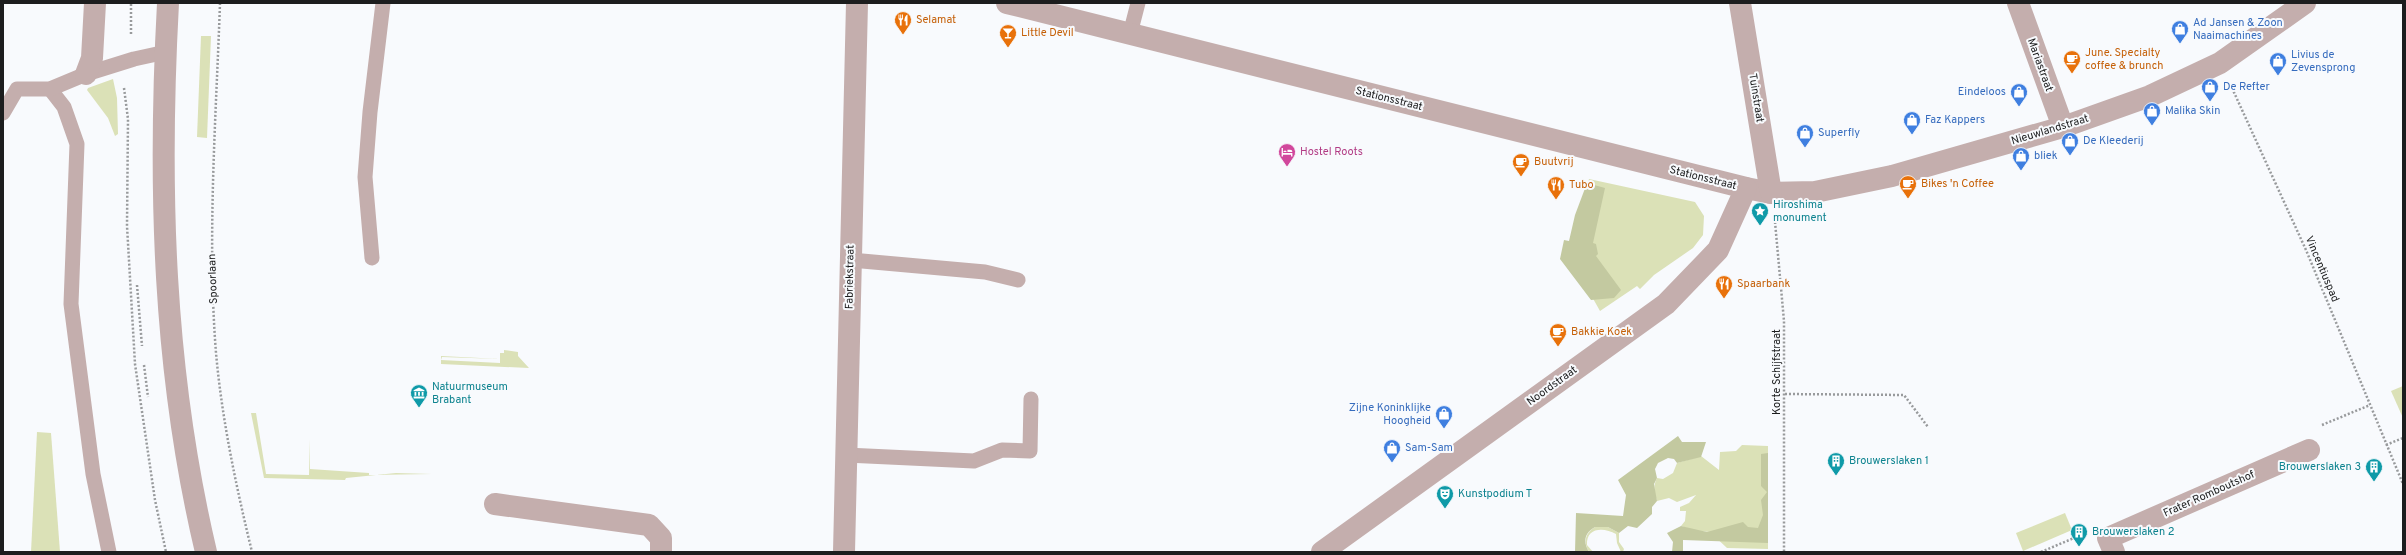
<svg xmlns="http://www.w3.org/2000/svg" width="2406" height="555" font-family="Overpass,sans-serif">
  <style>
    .green { fill: #dbe1b7; fill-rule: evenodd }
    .forest { fill: #c3c9a0 }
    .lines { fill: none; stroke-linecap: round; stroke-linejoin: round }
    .path { stroke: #989a9c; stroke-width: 2.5; stroke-dasharray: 2 2; stroke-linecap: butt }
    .service { stroke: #c4aead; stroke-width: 15 }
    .pedestrian { stroke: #c4aead; stroke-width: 22 }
    .minor { stroke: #c4aead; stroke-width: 22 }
    .tertiary { stroke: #c4aead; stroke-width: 22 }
    .labels { text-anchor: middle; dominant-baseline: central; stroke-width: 4; stroke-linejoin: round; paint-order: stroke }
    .food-label { font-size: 11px; fill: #c56008; stroke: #f8fafd; text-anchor: start }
    .shop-label { font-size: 11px; fill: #366cbe; stroke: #f8fafd; text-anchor: start }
    .street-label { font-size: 11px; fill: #1c1d1e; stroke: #f8fafd }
    .hotel-label { font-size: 11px; fill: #b23c85; stroke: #f8fafd; text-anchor: start }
    .culture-label { font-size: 11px; fill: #0d838f; stroke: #f8fafd; text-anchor: start }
  </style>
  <rect width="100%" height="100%" fill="#f8fafd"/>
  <g class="green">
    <polygon points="201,36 211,36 207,138 197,137"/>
    <polygon points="113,79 117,98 118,134 115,136 108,118 87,90 88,88"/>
    <polygon points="1589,179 1695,202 1704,216 1703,235 1693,248 1654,275 1640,289 1637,286 1600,311 1568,254"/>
    <path d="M504 350 518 352V356L529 368 441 364V356L500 359V353H504ZM442 357 500 359V363L441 360Z"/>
    <polygon points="2403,386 2403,418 2391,391"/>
    <polygon points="251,413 256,413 266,474 309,475 310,439 310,469 369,473 369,475 432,474 396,473 346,478 345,480 264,478"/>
    <polygon points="37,432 51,433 60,552 31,552"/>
    <path d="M1742 445 1768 446V549L1727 548 1710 532 1696 531 1681 526 1685 521 1686 511H1680V507L1689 503 1696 495 1677 502 1669 498 1657 501C1654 492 1653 486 1657 478L1663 479 1673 473 1677 463 1701 456 1719 470 1720 452 1736 451Z"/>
    <polygon points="2065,513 2072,530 2023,551 2016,533"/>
    <path d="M1595 527H1608L1619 533V542L1624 549 1623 552H1621L1617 543 1616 534C1604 527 1586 527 1587 545L1593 552H1589C1583 542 1585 533 1595 527Z"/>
  </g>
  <g class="forest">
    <polygon points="1587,183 1605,188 1593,243 1596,244 1598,254 1596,256 1621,290 1614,298 1591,300 1560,259 1564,240 1569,241 1575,215"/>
    <path d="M1678 436 1682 442H1706L1701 457 1677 463 1674 459 1668 458 1658 463 1655 469 1657 478 1654 484 1657 501 1652 507V514L1637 528 1628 526 1619 533 1608 527H1595C1584 533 1583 542 1589 552H1575L1576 513 1623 516 1626 495 1618 480Z"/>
    <polygon points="1768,453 1768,543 1683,540 1683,552 1672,552 1673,542 1667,533 1681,526 1707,532 1743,522 1748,527 1758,528 1763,515 1761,500 1767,492 1761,486 1761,454"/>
  </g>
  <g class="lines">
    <g class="path">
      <path d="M220 3C216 119 207 237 216 353 222 420 236 486 252 552"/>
      <polyline points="131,34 131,3"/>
      <polyline points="124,88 128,119 127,226 135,364 155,500 166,552"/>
      <polyline points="2232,88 2306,250 2403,484"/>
      <polyline points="1775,222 1784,321 1784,552"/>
      <polyline points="137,285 142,346"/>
      <polyline points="144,365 148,397"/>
      <polyline points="1785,394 1904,395 1928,427"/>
      <polyline points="2322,425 2370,405"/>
      <polyline points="2386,445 2403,438"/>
      <polyline points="2041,552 2081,535"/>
    </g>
    <g class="service">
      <polyline points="1130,34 1138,3"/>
      <polyline points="50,89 64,107 77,144 71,304 93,474 109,552"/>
      <polyline points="3,113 17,89 50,89 86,74 134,59 166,52"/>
      <polyline points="372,258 365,177 370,112 383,3"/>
      <polyline points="851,260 985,272 1018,280"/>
      <polyline points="846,455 974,461 1002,450 1030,451 1031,399"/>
    </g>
    <polyline class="pedestrian" points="86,74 92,58 95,3"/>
    <g class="minor">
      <polyline points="1007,3 1746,188 1771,193 1815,192 1892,176 2063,127 2150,96 2220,63 2305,3"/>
      <polyline points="1740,3 1771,193"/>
      <polyline points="2018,3 2063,127"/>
      <polyline points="495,504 649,525 661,538 661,552"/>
      <polyline points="844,552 857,3"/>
      <polyline points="1322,552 1666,304 1718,250 1746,188"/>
      <polyline points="2114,552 2108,538 2309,450"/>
    </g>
    <path class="tertiary" d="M168 3C158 188 163 371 206 552"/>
  </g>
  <defs>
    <g id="restaurant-pin" transform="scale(0.9)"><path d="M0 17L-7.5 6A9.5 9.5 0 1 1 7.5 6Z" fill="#e8710a" stroke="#f8fafd"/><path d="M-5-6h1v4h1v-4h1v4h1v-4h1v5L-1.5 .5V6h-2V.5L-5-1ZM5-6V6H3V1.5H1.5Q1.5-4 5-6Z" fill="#fff"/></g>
    <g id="shop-pin" transform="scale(0.9)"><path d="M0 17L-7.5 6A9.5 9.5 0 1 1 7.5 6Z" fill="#3f7fe0" stroke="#f8fafd"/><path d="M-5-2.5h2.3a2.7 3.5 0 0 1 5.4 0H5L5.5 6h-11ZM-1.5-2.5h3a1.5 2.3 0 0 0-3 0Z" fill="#fff"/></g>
    <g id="bar-pin" transform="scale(0.9)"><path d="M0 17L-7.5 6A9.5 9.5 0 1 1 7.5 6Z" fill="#e8710a" stroke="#f8fafd"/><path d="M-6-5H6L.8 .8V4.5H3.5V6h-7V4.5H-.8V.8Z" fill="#fff"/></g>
    <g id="cafe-pin" transform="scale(0.9)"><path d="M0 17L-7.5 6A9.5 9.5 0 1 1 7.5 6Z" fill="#e8710a" stroke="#f8fafd"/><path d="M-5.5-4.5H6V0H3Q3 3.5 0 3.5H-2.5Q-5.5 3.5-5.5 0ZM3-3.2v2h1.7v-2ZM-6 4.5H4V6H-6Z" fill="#fff"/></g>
    <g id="hotel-pin" transform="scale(0.9)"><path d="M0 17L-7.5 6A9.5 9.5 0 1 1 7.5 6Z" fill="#d1479c" stroke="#f8fafd"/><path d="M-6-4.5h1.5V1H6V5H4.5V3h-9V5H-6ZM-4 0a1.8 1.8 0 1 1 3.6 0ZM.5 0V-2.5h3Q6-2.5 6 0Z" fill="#fff"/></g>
    <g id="sight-pin" transform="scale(0.9)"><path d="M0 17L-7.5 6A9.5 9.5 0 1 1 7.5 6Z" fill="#0f9aa8" stroke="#f8fafd"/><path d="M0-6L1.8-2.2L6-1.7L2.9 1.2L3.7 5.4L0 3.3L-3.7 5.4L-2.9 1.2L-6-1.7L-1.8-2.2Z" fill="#fff"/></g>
    <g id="museum-pin" transform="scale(0.9)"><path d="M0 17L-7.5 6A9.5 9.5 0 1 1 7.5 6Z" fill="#0f9aa8" stroke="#f8fafd"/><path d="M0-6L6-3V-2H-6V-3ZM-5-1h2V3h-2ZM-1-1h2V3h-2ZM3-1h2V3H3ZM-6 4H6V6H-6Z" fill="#fff"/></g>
    <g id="building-pin" transform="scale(0.9)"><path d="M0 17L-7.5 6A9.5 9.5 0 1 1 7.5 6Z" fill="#0f9aa8" stroke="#f8fafd"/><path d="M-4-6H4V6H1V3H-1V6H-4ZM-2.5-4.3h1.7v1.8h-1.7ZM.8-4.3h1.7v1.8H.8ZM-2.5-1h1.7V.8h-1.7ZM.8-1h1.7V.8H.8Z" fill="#fff"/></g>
    <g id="theatre-pin" transform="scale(0.9)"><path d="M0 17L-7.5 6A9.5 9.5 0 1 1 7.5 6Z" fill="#0f9aa8" stroke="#f8fafd"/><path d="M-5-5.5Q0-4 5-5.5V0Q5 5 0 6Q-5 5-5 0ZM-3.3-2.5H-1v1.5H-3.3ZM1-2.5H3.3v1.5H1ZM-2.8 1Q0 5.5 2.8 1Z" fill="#fff"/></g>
  </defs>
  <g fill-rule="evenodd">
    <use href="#restaurant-pin" x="903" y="20"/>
    <use href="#shop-pin" x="2180" y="29"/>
    <use href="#bar-pin" x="1008" y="33"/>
    <use href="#cafe-pin" x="2072" y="59"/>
    <use href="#shop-pin" x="2278" y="61"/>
    <use href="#shop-pin" x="2210" y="87"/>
    <use href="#shop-pin" x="2019" y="92"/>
    <use href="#shop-pin" x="2152" y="111"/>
    <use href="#shop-pin" x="1912" y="120"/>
    <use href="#shop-pin" x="1805" y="133"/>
    <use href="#shop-pin" x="2070" y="141"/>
    <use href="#hotel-pin" x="1287" y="152"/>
    <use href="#shop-pin" x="2021" y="156"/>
    <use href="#cafe-pin" x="1521" y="162"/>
    <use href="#cafe-pin" x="1908" y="184"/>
    <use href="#restaurant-pin" x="1556" y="185"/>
    <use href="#sight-pin" x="1760" y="211"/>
    <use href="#restaurant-pin" x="1724" y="284"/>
    <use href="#cafe-pin" x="1558" y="332"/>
    <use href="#museum-pin" x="419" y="393"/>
    <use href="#shop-pin" x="1444" y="414"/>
    <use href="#shop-pin" x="1392" y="448"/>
    <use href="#building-pin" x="1836" y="461"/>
    <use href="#building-pin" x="2374" y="467"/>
    <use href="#theatre-pin" x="1445" y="494"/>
    <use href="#building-pin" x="2079" y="532"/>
  </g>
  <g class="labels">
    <g class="food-label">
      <text x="916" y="20">Selamat</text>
      <text x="1021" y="33">Little Devil</text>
      <text x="2085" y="53">June. Specialty<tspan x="2085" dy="13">coffee &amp; brunch</tspan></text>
      <text x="1534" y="162">Buutvrij</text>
      <text x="1921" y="184">Bikes 'n Coffee</text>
      <text x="1569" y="185">Tubo</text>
      <text x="1737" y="284">Spaarbank</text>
      <text x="1571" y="332">Bakkie Koek</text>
    </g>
    <g class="shop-label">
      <text x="2193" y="23">Ad Jansen &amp; Zoon<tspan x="2193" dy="13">Naaimachines</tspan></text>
      <text x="2291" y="55">Livius de<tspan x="2291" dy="13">Zevensprong</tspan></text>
      <text x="2223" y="87">De Refter</text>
      <text x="2006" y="92" text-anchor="end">Eindeloos</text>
      <text x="2165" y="111">Malika Skin</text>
      <text x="1925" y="120">Faz Kappers</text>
      <text x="1818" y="133">Superfly</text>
      <text x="2083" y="141">De Kleederij</text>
      <text x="2034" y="156">bliek</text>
      <text x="1431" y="408" text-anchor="end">Zijne Koninklijke<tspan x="1431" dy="13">Hoogheid</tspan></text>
      <text x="1405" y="448">Sam-Sam</text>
    </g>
    <g class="street-label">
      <text transform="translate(2040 65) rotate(70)">Mariastraat</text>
      <text transform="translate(1756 98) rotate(81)">Tuinstraat</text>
      <text transform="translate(1389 99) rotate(14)">Stationsstraat</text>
      <text transform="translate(2050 130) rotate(-17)">Nieuwlandstraat</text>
      <text transform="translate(1703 178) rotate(14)">Stationsstraat</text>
      <text transform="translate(2322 269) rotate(67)">Vincentiuspad</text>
      <text transform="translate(850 277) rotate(-89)">Fabriekstraat</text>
      <text transform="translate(213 279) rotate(-92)">Spoorlaan</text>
      <text transform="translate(1777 372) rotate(-90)">Korte Schijfstraat</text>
      <text transform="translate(1552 386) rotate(-36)">Noordstraat</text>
      <text transform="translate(2209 494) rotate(-24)">Frater Romboutshof</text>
    </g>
    <g class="hotel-label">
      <text x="1300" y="152">Hostel Roots</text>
    </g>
    <g class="culture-label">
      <text x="1773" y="205">Hiroshima<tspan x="1773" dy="13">monument</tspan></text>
      <text x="432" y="387">Natuurmuseum<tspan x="432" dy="13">Brabant</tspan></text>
      <text x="1849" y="461">Brouwerslaken 1</text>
      <text x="2361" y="467" text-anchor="end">Brouwerslaken 3</text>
      <text x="1458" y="494">Kunstpodium T</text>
      <text x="2092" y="532">Brouwerslaken 2</text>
    </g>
  </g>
  <rect width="2406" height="555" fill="none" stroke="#1c1d1e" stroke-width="8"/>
</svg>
